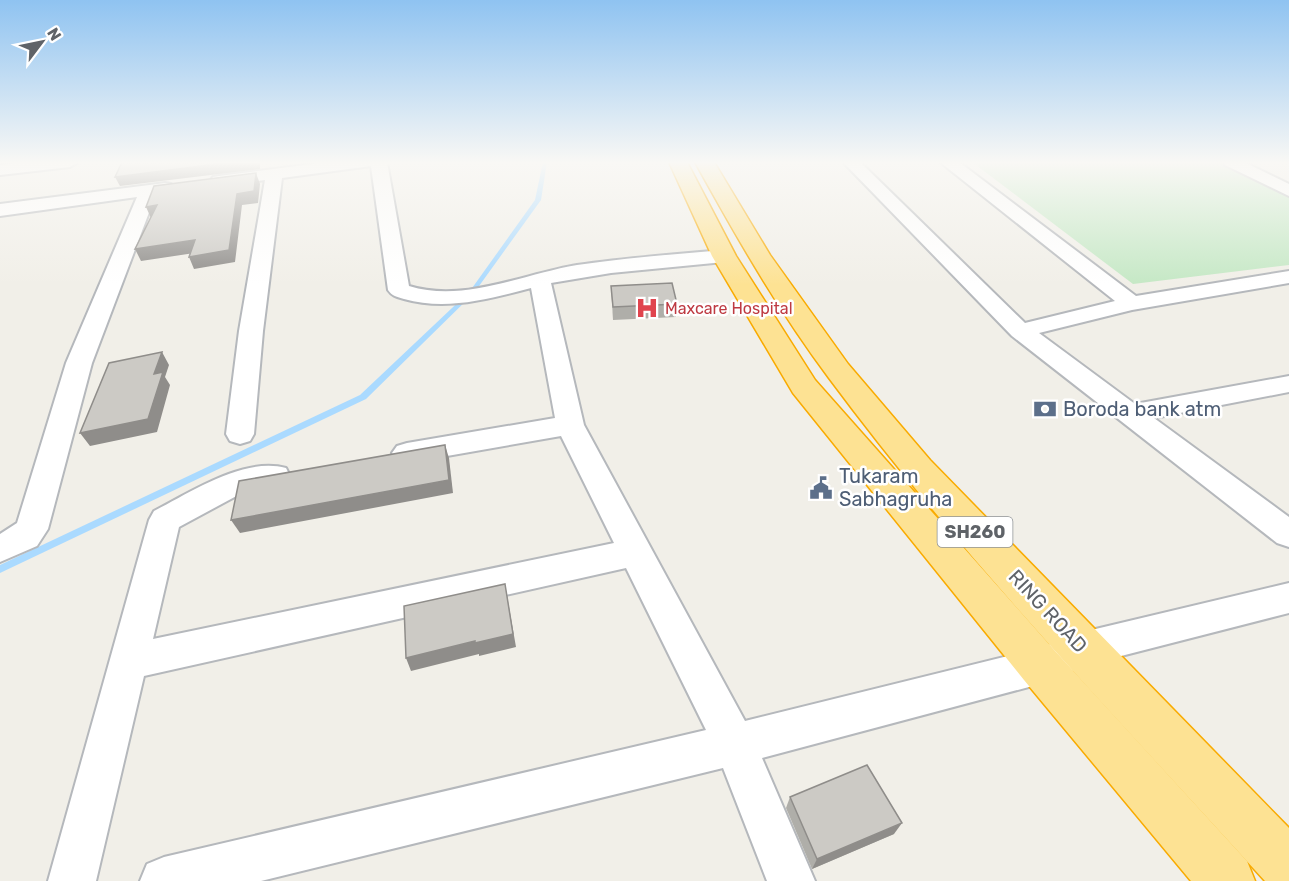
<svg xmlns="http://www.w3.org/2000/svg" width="1289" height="881" font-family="Rubik,sans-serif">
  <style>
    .green { fill: #c5e8c5 }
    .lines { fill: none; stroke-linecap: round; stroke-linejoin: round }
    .stream { fill: #aadaff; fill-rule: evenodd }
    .street-casing { stroke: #b5b8bc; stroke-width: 4 }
    .highway-casing { stroke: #f9ab00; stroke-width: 3 }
    .street { fill: #fff; fill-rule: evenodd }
    .highway { fill: #fde293; fill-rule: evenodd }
    .wall { fill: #afaea9 }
    .shaded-wall { fill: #8f8d8a }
    .building { fill: #cccac5; stroke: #8f8d8a; stroke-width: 1.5 }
    .labels { text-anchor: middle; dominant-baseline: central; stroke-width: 5; stroke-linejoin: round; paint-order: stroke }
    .far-health-label { font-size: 16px; fill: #be3a42; stroke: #fff; text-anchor: start }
    .shield { fill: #fff; stroke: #8f9295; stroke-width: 1.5 }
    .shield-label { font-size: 18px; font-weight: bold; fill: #5f6368 }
    .service-label { font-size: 20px; fill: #4e5e75; stroke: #fff; text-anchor: start }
    .street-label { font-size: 20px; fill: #5f6368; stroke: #fff }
  </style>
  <rect width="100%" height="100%" fill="#f1efe8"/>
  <polygon class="green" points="972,162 1224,162 1289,194 1289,265 1133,284"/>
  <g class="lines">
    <polygon class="stream" points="543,162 547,162 541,200 474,293 366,399 0,573 0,565 360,395 470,291 535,200"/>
    <g class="street-casing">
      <g id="street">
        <polygon points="26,162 78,162 70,167 0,175 0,165"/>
        <path d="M328 162H387L409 286C464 303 523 274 577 265 626 258 675 254 724 250L731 252 734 256 731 260 724 262 611 273 551 283 584 425 745 721 1040 648 1083 632 1289 583V613L1086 665 1040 684 762 758 815 881H767L723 768 261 881H140L147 864 164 857 706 730 626 568 144 676 96 881H48L149 520 154 511C189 493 245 456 286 468L290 476 286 484 242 493 179 527 153 639 614 543 561 436 407 463 397 460 392 453 397 446 407 443 555 418 531 288C490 299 446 311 404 299 397 297 392 296 388 290L371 166 282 178 263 331 254 434 250 441 240 444 230 441 226 434 239 331 265 180 219 186 213 185 210 181 213 177 219 176Z"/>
        <polygon points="843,162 860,162 1025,323 1115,301 940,162 959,162 1136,296 1289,271 1289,283 1132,310 1039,333 1135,404 1289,376 1289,392 1154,418 1289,517 1289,547 1277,543 1012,336"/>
        <polygon points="1223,162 1244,162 1289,184 1289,196 1225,165"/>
        <polygon points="165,183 171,184 174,188 171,192 156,194 92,363 48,529 37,546 0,562 0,534 17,523 66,363 137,197 0,216 0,204"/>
      </g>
    </g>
    <g class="highway-casing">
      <g id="highway">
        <polygon points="669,162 687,162 736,256 815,380 1056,652 1247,861 1255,881 1191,881 1024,680 793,393 712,256"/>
        <path d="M695 162H714L770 255 848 364 930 460 1289 828V881H1265C1116 717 961 556 829 378 778 310 736 236 695 162Z"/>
      </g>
    </g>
    <use href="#street" class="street"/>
    <use href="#highway" class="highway"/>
  </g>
  <g class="wall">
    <polygon points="611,286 677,304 676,317 613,320"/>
    <polygon points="790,797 894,834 812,869 786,808"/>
  </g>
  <g class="shaded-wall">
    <polygon points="232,162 260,162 260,169 120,186 115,177"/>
    <polygon points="256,173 260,184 258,203 242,205 235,262 194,269 189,257 237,194"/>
    <polygon points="157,205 151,218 146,207"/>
    <polygon points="195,240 201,252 141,261 135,249"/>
    <polygon points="162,352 169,365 165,377 170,385 157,432 90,446 80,433 154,374"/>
    <polygon points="445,445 449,458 453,493 240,533 231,520"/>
    <polygon points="505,584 516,647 479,656 479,654 411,671 406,658 475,641"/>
    <polygon points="902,823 894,834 812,869 817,859"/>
  </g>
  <g class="building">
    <polygon points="122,162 232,162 115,177"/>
    <polygon points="256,173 254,191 237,194 229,250 189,257 195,240 135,249 157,205 146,207 154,186"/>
    <polygon points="672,283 677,304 613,307 611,286"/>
    <polygon points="162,352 154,374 163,372 148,419 80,433 109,363"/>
    <polygon points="445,445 449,480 231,520 239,481"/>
    <polygon points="505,584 513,634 475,643 475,641 406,658 404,606"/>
    <polygon points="867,765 902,823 817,859 790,797"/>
  </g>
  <linearGradient id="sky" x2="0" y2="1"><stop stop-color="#8fc3f1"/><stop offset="0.57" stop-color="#f9f8f5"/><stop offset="1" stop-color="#f9f8f5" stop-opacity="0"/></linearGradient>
  <rect width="1289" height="285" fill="url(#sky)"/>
  <defs>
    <g id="hospital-bare" transform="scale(1.8)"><path d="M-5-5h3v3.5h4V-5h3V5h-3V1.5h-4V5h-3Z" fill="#e0444e" stroke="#fff" stroke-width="2.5" paint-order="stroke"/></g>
    <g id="bank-bare" transform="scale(1.8)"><path d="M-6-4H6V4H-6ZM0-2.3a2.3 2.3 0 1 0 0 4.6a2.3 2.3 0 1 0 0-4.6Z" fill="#5c6f8a" stroke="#fff" stroke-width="2.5" paint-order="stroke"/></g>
    <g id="civic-bare" transform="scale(1.8)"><path d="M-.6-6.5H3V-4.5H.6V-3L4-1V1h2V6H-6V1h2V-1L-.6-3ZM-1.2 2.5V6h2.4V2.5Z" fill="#5c6f8a" stroke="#fff" stroke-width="2.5" paint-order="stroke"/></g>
  </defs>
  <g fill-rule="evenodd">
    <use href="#hospital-bare" x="647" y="308"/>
    <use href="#bank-bare" x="1045" y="409"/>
    <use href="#civic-bare" x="821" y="488"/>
  </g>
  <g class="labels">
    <g class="far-health-label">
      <text x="665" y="308">Maxcare Hospital</text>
    </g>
    <rect class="shield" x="937.5" y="517" width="75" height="30" rx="4.5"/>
    <g class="shield-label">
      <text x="975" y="532">SH260</text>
    </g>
    <g class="service-label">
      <text x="1063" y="409">Boroda bank atm</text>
      <text x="839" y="476">Tukaram<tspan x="839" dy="23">Sabhagruha</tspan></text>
    </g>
    <g class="street-label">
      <text transform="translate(1048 611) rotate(47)">RING ROAD</text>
    </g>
  </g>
  <g transform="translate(42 42) rotate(58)" stroke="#ffffff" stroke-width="4.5" paint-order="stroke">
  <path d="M0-4.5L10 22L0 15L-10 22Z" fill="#5f6368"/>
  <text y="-9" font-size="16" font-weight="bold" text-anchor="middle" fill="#5f6368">N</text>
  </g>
</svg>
